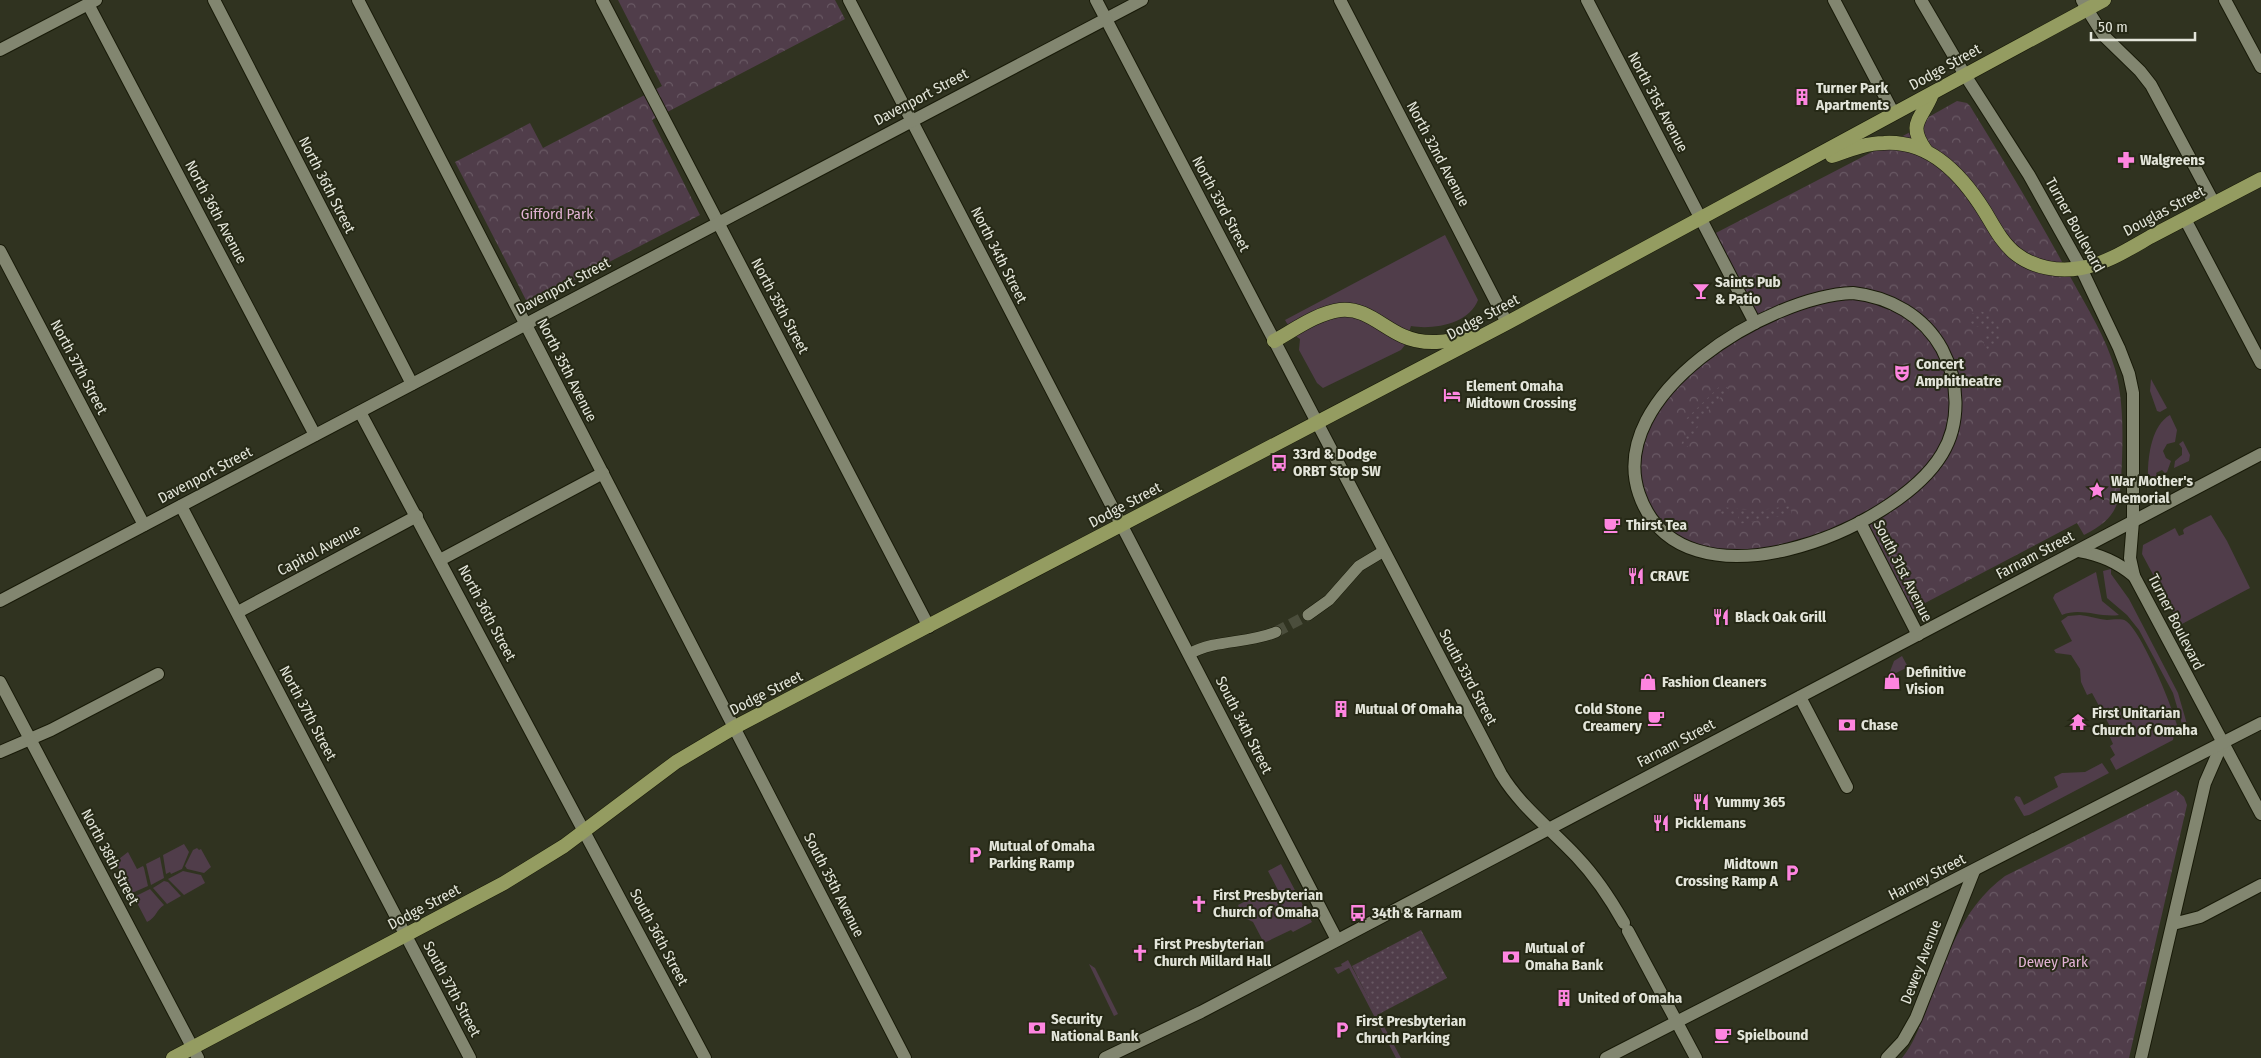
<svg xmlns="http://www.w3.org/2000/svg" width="2261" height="1058" font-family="'Fira Sans Condensed',sans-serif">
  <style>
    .grass { fill: #503d4a }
    .park { fill: url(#park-crowns) }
    .garden { fill: url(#garden-dots) }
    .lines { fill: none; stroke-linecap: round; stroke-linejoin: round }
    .pedestrian-tunnel { stroke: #4b4e3c; stroke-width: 11; stroke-dasharray: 11 5.5; stroke-linecap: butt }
    .pedestrian-casing { stroke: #181a08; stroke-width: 12 }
    .minor-casing { stroke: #181a08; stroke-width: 14 }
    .tertiary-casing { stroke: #181a08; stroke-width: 14 }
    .secondary-casing { stroke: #181a08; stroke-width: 14 }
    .trunk-casing { stroke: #181a08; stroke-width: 15 }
    .pedestrian { stroke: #828670; stroke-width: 11 }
    .minor { stroke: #828670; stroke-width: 12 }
    .tertiary { stroke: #828670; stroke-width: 12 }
    .secondary { stroke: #828670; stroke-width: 12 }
    .trunk { stroke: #949c61; stroke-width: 14 }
    .labels { text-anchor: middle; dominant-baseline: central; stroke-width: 4; stroke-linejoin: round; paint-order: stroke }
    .street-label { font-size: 15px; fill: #e3e5da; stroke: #262916 }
    .poi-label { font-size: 15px; font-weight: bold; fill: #e3e5da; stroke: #262916; text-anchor: start }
    .park-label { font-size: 15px; fill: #e2b2d4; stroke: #262916 }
  </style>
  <defs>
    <pattern id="park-crowns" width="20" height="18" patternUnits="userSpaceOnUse" patternTransform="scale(1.25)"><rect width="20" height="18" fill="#503d4a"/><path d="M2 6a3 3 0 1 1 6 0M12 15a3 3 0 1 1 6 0" fill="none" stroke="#695964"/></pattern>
    <pattern id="garden-dots" width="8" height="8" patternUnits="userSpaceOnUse" patternTransform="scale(1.25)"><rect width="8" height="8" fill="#503d4a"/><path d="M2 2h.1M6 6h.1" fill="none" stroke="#695964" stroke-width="1.8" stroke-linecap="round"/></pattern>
  </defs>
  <rect width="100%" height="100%" fill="#303320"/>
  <g class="grass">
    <path d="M1445 235 1478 300C1469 324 1433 330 1411 326L1409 332C1395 327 1384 317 1372 310 1342 294 1314 311 1288 325L1285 320Z"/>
    <polygon points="1352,314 1405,342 1405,345 1401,350 1323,388 1317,383 1299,350 1300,339 1294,335 1321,320"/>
    <polygon points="2151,379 2167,408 2160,412 2157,411 2150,391"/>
    <path d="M2170 415 2177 430 2175 442 2167 444 2163 451 2166 458 2171 461 2167 472 2165 473 2162 470 2156 473 2158 477 2153 478 2148 474C2148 455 2152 425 2170 415Z"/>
    <polygon points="2183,441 2190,455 2189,461 2174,468 2175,461 2182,455 2182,448 2179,444"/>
    <polygon points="2211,515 2227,541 2250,588 2180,625 2142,554 2143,545 2175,528 2179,536 2184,534 2183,530 2185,528"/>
    <polygon points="2111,569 2111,574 2129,599 2178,693 2189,731 2184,731 2173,693 2139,630 2127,615 2107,598 2103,571"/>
    <path d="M2096 572 2102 601 2119 615C2099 618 2081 607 2062 615L2053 598 2055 594Z"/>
    <path d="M2080 615C2089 616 2098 619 2107 620 2112 620 2121 618 2126 621 2142 632 2173 708 2178 728L2174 733 2173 740 2116 770 2110 759 2115 755 2110 746 2113 744 2109 735 2113 732 2092 693 2087 695 2081 682 2080 669 2071 655 2056 653 2054 650 2072 641 2061 621 2068 616Z"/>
    <polygon points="1902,656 1908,667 1892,675 1889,674 1894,661"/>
    <polygon points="2102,763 2109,773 2029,815 2024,816 2014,799 2016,796 2020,797 2024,805 2058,787 2054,777 2062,773 2085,772"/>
    <polygon points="184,844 189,852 182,869 171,874 170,872 166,874 163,855"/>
    <polygon points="197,848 199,850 201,849 211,867 204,873 187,869 185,866 193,850"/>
    <polygon points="128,852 137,869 143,866 144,868 148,886 132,893 115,862"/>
    <polygon points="160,857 164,878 151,885 146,864"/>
    <polygon points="1281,864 1312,922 1293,932 1291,930 1264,943 1253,922 1243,917 1238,905 1261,893 1266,902 1280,894 1268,871"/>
    <polygon points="183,871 201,875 205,883 184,895 168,879"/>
    <polygon points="164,881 168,882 181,896 167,904 153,888"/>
    <path d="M150 889 164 905C156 910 156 918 147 922L134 897Z"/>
    <polygon points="1348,960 1401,1058 1396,1058 1349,968 1338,974 1334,968 1342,966 1341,964"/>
    <polygon points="1089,964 1095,968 1118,1014 1114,1016"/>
  </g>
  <g class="park">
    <polygon points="618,0 835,0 845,19 652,120 700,215 528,304 455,162 530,123 543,148 662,86"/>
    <path d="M1957 101 1967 103 1970 106C2006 164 2040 221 2072 280 2088 309 2106 338 2115 369 2123 398 2123 430 2122 460 2120 499 2122 516 2084 535L2077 523 1906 613 1860 522 1772 552 1693 550 1645 508 1636 448 1675 383 1755 323 1710 236 1920 127 1925 119Z"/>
    <path d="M2176 790 2184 797 2187 805 2129 1058H1902C1914 1043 1919 1028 1926 1010 1946 961 1960 909 2005 876Z"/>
  </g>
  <g class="garden">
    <path d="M1981 311C1994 317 2002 326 2000 340L1990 350 1987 349 1981 339 1986 331 1983 326 1975 327 1969 321 1971 314Z"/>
    <path d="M1722 384H1724L1729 390C1709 406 1698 423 1688 447L1681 444 1691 427 1685 420Z"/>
    <polygon points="1789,506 1792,514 1739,524 1738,515 1719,515 1722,507 1756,511"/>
    <polygon points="1421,930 1447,978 1377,1015 1352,966"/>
  </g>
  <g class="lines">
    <polyline class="pedestrian-tunnel" points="1276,632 1308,615"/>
    <g class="pedestrian-casing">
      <g id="pedestrian">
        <polyline points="1308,615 1329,600 1359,566 1384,551"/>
        <path d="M1189 654C1216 639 1247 644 1276 632"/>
      </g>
    </g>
    <g class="minor-casing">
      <g id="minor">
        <polyline points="214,0 412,384"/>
        <polyline points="358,0 905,1058"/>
        <polyline points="602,0 929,627"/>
        <polyline points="849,0 1337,940"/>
        <polyline points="1340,0 1507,323"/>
        <polyline points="1587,0 1755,323"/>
        <polyline points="1834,0 1894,114"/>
        <polyline points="88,4 315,435"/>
        <polyline points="2087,9 2104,36 2140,71 2151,85 2214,203"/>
        <polyline points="0,50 96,0"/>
        <polyline points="2185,219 2261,363"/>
        <polyline points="0,251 144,525"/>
        <path d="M1853 293C1890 297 1924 316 1942 349 1959 381 1961 423 1942 454 1895 532 1681 617 1639 494 1605 394 1769 296 1853 293Z"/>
        <polyline points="360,412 705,1058"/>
        <polyline points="181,506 470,1058"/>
        <polyline points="1860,522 1918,635"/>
        <polyline points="440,560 603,473"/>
        <polyline points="0,601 1142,0"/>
        <polyline points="238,612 417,516"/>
        <polyline points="1800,697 1847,787"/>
        <polyline points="0,752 51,730 158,674"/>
        <polyline points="2173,924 2200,917 2261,885"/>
        <polyline points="1887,1058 1903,1041 1916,1018 1974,871"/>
      </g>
    </g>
    <g class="tertiary-casing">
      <g id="tertiary">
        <path d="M1096 0 1501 774C1521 807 1551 829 1577 857 1595 876 1611 900 1624 923"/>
        <polyline points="2225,0 2261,67"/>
        <polyline points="1965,75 2029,175 2081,268 2119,348 2129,374 2133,393 2133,521 2130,558 2134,576 2261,814"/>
        <path d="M2079 551C2101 555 2117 562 2134 576"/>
        <polyline points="0,682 198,1058"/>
        <polyline points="1628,931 1696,1058"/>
        <polyline points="2141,1058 2205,783 2222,744"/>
      </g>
    </g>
    <g class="secondary-casing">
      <g id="secondary">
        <polyline points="1921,0 1965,75"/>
        <polyline points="2082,0 2087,9"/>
        <polyline points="1105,1058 1201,1012 2261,454"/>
        <polyline points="1606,1058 2261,723"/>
      </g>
    </g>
    <g class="trunk-casing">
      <g id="trunk">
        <path d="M1926 151C1906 123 1922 120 1932 94"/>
        <path d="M1832 156C1849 150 1866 143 1884 143 1930 140 1962 175 1985 212 1994 227 2002 243 2016 254 2034 268 2059 272 2081 268 2106 264 2129 249 2150 237 2187 218 2224 198 2261 179"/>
        <path d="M1274 341C1294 330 1317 313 1340 310 1365 307 1382 327 1403 336 1425 346 1448 342 1471 336"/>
        <polyline points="173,1058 504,883 564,846 676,762 735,727 1507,323 2104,0"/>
      </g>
    </g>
    <use href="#pedestrian" class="pedestrian"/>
    <use href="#minor" class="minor"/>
    <use href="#tertiary" class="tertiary"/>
    <use href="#secondary" class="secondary"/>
    <use href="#trunk" class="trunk"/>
  </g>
  <defs>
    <g id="building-bare" transform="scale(1.35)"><path d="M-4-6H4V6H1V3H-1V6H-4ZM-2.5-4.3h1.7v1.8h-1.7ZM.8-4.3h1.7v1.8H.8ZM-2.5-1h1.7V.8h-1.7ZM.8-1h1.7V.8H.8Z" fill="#fe85e0" stroke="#262916" stroke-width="2.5" paint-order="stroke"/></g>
    <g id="pharmacy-bare" transform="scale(1.35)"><path d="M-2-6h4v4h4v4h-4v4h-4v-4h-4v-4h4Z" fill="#fe85e0" stroke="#262916" stroke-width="2.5" paint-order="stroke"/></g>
    <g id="bar-bare" transform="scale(1.35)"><path d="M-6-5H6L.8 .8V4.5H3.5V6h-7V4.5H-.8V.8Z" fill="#fe85e0" stroke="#262916" stroke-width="2.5" paint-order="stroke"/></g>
    <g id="theatre-bare" transform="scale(1.35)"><path d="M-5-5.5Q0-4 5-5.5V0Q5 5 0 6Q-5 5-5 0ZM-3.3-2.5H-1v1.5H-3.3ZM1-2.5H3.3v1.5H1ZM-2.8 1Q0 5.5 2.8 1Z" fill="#fe85e0" stroke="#262916" stroke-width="2.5" paint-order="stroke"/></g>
    <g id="hotel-bare" transform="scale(1.35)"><path d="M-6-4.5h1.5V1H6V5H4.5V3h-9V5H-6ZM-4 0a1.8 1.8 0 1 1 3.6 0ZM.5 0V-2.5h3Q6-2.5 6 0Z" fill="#fe85e0" stroke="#262916" stroke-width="2.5" paint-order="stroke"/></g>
    <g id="bus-bare" transform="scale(1.35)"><path d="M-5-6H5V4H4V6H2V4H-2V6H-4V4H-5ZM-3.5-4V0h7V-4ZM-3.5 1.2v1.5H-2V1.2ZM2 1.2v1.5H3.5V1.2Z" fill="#fe85e0" stroke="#262916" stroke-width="2.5" paint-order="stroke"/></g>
    <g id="sight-bare" transform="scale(1.35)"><path d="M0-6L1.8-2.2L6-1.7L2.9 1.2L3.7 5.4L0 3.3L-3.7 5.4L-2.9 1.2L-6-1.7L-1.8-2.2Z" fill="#fe85e0" stroke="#262916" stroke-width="2.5" paint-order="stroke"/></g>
    <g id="cafe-bare" transform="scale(1.35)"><path d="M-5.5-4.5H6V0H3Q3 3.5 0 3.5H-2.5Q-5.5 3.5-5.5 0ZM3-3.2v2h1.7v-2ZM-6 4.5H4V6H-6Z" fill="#fe85e0" stroke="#262916" stroke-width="2.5" paint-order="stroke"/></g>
    <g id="restaurant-bare" transform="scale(1.35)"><path d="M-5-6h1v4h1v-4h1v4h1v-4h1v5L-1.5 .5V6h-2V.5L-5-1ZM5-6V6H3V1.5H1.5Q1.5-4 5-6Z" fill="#fe85e0" stroke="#262916" stroke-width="2.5" paint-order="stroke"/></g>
    <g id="shop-bare" transform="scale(1.35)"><path d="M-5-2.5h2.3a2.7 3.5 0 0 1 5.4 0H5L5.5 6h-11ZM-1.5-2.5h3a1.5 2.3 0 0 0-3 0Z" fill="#fe85e0" stroke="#262916" stroke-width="2.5" paint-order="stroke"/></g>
    <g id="temple-bare" transform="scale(1.35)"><path d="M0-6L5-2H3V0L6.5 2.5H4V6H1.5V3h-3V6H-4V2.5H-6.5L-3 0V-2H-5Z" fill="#fe85e0" stroke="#262916" stroke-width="2.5" paint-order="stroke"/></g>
    <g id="bank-bare" transform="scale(1.35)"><path d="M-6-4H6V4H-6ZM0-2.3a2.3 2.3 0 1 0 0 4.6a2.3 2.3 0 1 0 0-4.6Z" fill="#fe85e0" stroke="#262916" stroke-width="2.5" paint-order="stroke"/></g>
    <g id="parking-bare" transform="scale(1.35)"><path d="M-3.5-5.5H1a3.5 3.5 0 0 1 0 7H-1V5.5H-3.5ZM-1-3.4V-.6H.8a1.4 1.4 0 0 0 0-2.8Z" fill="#fe85e0" stroke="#262916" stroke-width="2.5" paint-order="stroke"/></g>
    <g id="church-bare" transform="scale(1.35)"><path d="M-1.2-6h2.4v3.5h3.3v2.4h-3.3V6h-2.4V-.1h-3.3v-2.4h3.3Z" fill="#fe85e0" stroke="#262916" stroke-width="2.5" paint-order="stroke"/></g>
  </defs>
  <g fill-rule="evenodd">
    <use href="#building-bare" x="1802" y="97"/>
    <use href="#pharmacy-bare" x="2126" y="160"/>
    <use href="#bar-bare" x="1701" y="291"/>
    <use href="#theatre-bare" x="1902" y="373"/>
    <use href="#hotel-bare" x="1452" y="395"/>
    <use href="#bus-bare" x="1279" y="463"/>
    <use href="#sight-bare" x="2097" y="490"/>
    <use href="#cafe-bare" x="1612" y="525"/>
    <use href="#restaurant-bare" x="1636" y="576"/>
    <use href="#restaurant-bare" x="1721" y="617"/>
    <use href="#shop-bare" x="1892" y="681"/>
    <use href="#shop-bare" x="1648" y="682"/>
    <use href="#building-bare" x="1341" y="709"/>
    <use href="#cafe-bare" x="1656" y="718"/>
    <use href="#temple-bare" x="2078" y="722"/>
    <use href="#bank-bare" x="1847" y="725"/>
    <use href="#restaurant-bare" x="1701" y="802"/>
    <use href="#restaurant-bare" x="1661" y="823"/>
    <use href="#parking-bare" x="975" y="855"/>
    <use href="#parking-bare" x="1792" y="873"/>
    <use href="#church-bare" x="1199" y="904"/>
    <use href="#bus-bare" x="1358" y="913"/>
    <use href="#church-bare" x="1140" y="953"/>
    <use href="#bank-bare" x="1511" y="957"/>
    <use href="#building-bare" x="1564" y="998"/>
    <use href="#bank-bare" x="1037" y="1028"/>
    <use href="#parking-bare" x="1342" y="1030"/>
    <use href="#cafe-bare" x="1723" y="1035"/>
  </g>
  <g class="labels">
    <g class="street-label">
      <text transform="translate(1945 67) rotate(-29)">Dodge Street</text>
      <text transform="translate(921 97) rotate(-28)">Davenport Street</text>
      <text transform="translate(1658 102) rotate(62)">North 31st Avenue</text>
      <text transform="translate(1438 154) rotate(62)">North 32nd Avenue</text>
      <text transform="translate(327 185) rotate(63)">North 36th Street</text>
      <text transform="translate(1221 204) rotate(62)">North 33rd Street</text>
      <text transform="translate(2164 211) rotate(-28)">Douglas Street</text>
      <text transform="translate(216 212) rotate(62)">North 36th Avenue</text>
      <text transform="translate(2075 225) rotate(61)">Turner Boulevard</text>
      <text transform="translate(999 255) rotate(63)">North 34th Street</text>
      <text transform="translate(563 286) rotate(-28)">Davenport Street</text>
      <text transform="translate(780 306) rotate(62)">North 35th Street</text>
      <text transform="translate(1483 317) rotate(-28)">Dodge Street</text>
      <text transform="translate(79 367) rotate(62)">North 37th Street</text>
      <text transform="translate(567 370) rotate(63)">North 35th Avenue</text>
      <text transform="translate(205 475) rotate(-28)">Davenport Street</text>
      <text transform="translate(1125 505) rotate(-28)">Dodge Street</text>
      <text transform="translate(319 550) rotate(-28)">Capitol Avenue</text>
      <text transform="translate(2035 555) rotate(-28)">Farnam Street</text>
      <text transform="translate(1903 571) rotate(63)">South 31st Avenue</text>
      <text transform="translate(487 613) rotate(62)">North 36th Street</text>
      <text transform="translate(2176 622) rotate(63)">Turner Boulevard</text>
      <text transform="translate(1468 677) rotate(62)">South 33rd Street</text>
      <text transform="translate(766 693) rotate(-27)">Dodge Street</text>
      <text transform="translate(308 713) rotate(62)">North 37th Street</text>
      <text transform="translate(1244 725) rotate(63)">South 34th Street</text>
      <text transform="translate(1676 743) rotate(-28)">Farnam Street</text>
      <text transform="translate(110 857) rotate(62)">North 38th Street</text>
      <text transform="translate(1927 877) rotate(-27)">Harney Street</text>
      <text transform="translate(834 885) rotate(63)">South 35th Avenue</text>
      <text transform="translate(424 907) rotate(-28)">Dodge Street</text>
      <text transform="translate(659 937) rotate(62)">South 36th Street</text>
      <text transform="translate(1921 962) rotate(-69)">Dewey Avenue</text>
      <text transform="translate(452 989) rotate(62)">South 37th Street</text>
    </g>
    <g class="poi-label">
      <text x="1816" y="88">Turner Park<tspan x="1816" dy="17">Apartments</tspan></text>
      <text x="2140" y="160">Walgreens</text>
      <text x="1715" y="282">Saints Pub<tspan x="1715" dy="17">&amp; Patio</tspan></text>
      <text x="1916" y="364">Concert<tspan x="1916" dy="17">Amphitheatre</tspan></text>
      <text x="1466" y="386">Element Omaha<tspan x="1466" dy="17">Midtown Crossing</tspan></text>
      <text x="1293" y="454">33rd &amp; Dodge<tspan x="1293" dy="17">ORBT Stop SW</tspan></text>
      <text x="2111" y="481">War Mother's<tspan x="2111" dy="17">Memorial</tspan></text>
      <text x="1626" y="525">Thirst Tea</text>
      <text x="1650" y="576">CRAVE</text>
      <text x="1735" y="617">Black Oak Grill</text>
      <text x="1906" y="672">Definitive<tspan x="1906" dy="17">Vision</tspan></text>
      <text x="1662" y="682">Fashion Cleaners</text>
      <text x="1355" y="709">Mutual Of Omaha</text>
      <text x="1642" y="709" text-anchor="end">Cold Stone<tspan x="1642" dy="17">Creamery</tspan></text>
      <text x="2092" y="713">First Unitarian<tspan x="2092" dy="17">Church of Omaha</tspan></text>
      <text x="1861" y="725">Chase</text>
      <text x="1715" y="802">Yummy 365</text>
      <text x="1675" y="823">Picklemans</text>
      <text x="989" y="846">Mutual of Omaha<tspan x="989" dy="17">Parking Ramp</tspan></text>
      <text x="1778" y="864" text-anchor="end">Midtown<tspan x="1778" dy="17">Crossing Ramp A</tspan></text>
      <text x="1213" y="895">First Presbyterian<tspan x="1213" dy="17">Church of Omaha</tspan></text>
      <text x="1372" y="913">34th &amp; Farnam</text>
      <text x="1154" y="944">First Presbyterian<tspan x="1154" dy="17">Church Millard Hall</tspan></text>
      <text x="1525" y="948">Mutual of<tspan x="1525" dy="17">Omaha Bank</tspan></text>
      <text x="1578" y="998">United of Omaha</text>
      <text x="1051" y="1019">Security<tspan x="1051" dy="17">National Bank</tspan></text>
      <text x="1356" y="1021">First Presbyterian<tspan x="1356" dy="17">Chruch Parking</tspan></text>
      <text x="1737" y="1035">Spielbound</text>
    </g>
    <g class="park-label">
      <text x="557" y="214">Gifford Park</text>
      <text x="2053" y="962">Dewey Park</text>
    </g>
  </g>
  <path d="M2091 32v8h104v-8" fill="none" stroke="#e3e5da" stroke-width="2.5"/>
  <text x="2098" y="32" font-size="15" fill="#e3e5da" stroke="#262916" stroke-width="4" paint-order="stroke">50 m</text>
</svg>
